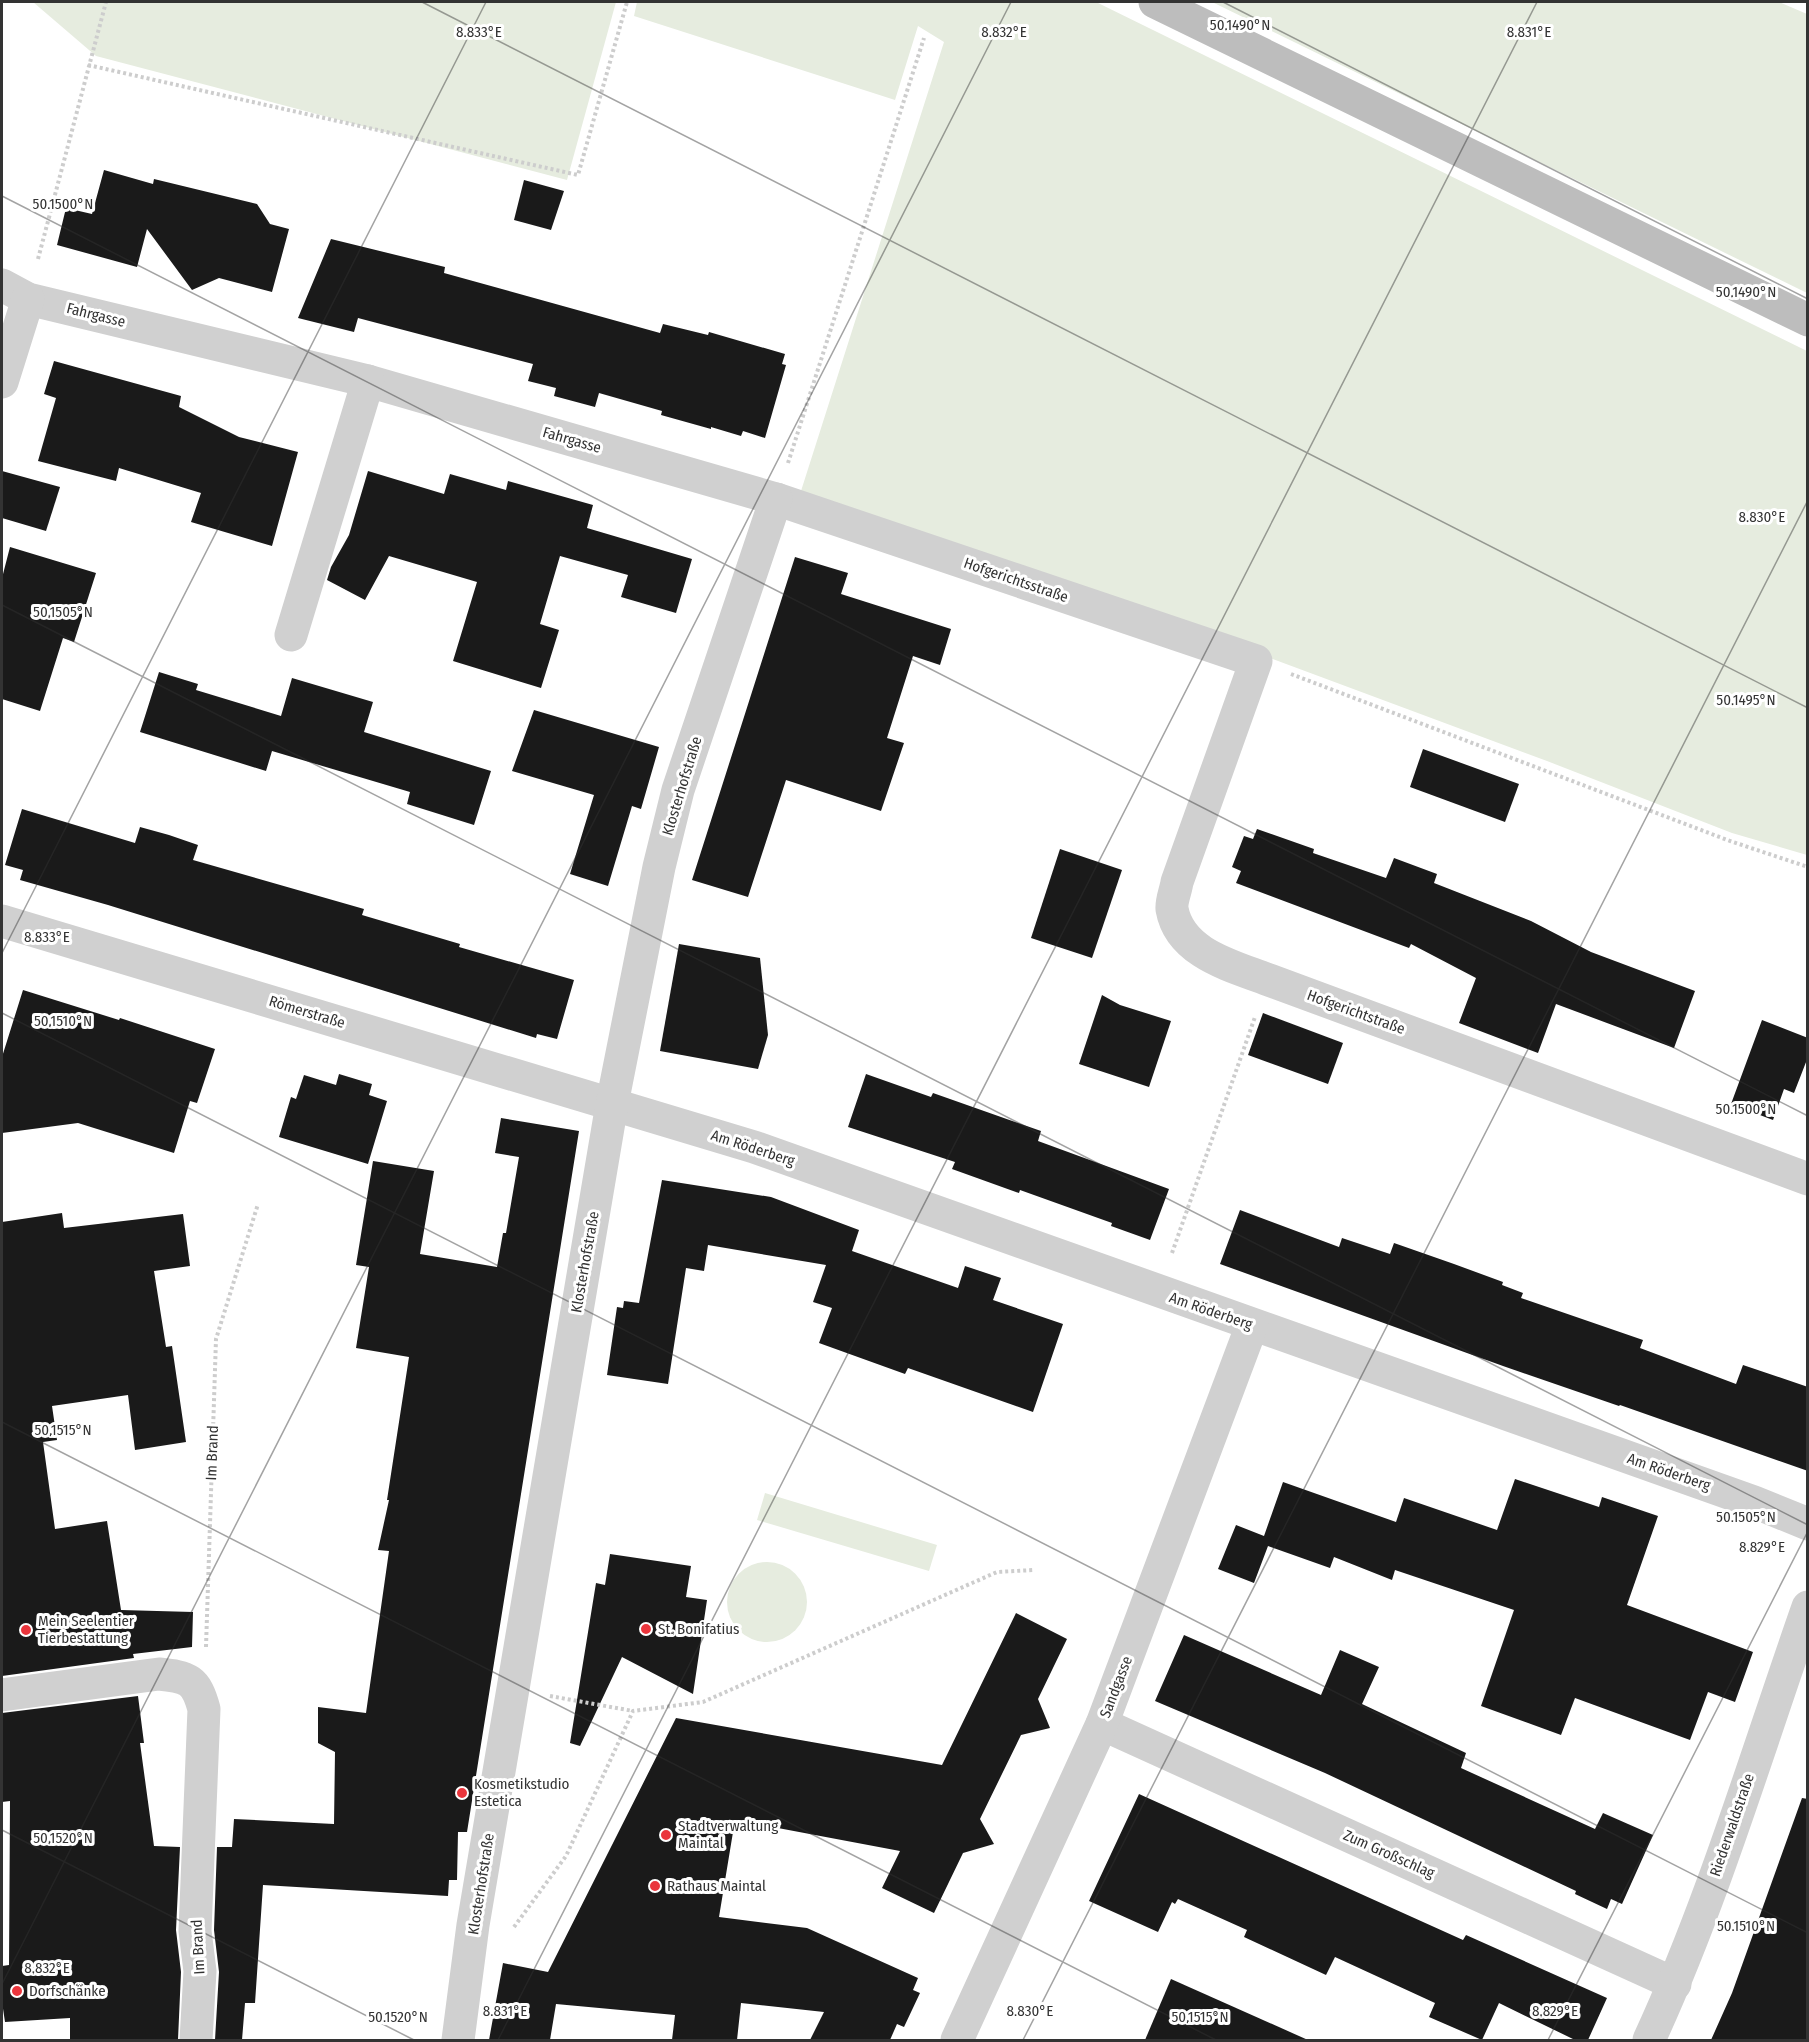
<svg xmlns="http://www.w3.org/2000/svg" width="1809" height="2042" font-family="'Fira Sans Condensed',sans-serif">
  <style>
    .green { fill: #e6ecdf }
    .building { fill: #1a1a1a }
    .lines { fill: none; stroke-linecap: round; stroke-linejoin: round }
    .path { stroke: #cdcdcd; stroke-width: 4; stroke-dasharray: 3 3; stroke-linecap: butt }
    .minor { stroke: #d0d0d0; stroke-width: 33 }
    .secondary { stroke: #bdbdbd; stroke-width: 33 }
    .ticks { fill: none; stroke: #333; stroke-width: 1.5; stroke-opacity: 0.45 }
    .poi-dot { fill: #ea353c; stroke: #fff; stroke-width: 2 }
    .labels { text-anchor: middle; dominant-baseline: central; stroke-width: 6; stroke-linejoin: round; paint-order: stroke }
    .street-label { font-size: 15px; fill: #333; stroke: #fff }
    .poi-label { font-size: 15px; fill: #333; stroke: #fff; text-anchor: start }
    .ticks-label { font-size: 15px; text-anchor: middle; fill: #333; stroke: #fff; stroke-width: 6; stroke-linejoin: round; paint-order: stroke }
  </style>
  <rect width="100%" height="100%" fill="#fff"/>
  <g class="green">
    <polygon points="33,2 616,2 567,180 96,56"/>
    <polygon points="637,2 1096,2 1807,351 1807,855 1732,833 1547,761 1165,619 801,491 944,42 918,26 895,100 634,16"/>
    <polygon points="1212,2 1779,2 1807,14 1807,293"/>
    <polygon points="765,1493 937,1545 929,1571 757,1520"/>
    <circle cx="767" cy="1602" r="40"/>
  </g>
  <g class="building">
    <polygon points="104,170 153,184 154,179 257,204 270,224 289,229 272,292 219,278 192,290 147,229 137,267 57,245 66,208 92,214"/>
    <polygon points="524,180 564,191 551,230 514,220"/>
    <polygon points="331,239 445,267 444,273 660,333 663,324 708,335 709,332 785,354 782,364 786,365 765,438 743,431 741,436 711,427 711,429 661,415 662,411 599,393 595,407 554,396 556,388 528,381 533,364 358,318 354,332 298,318"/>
    <polygon points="54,361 181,396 179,407 239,437 298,452 272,546 191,522 201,493 119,468 116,481 38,461 56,398 44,394"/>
    <polygon points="2,471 60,487 46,531 2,518"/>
    <polygon points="368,471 444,494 450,474 506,490 508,481 593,505 587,528 692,559 676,613 621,597 628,575 560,556 540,624 559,630 541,688 453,661 477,582 389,556 365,600 327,580 331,567 349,535"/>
    <polygon points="10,547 96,573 74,642 63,638 40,711 2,699 2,578"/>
    <polygon points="795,557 848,573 841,594 951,629 940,665 913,656 887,738 904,743 881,811 786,780 748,897 692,880"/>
    <polygon points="159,672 198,684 196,690 281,716 292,678 373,702 364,732 491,771 474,825 407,804 410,792 272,751 266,771 140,732"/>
    <polygon points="534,710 659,747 641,809 632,806 608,886 570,874 594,795 512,771"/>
    <polygon points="1423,749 1519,784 1505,822 1410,787"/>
    <polygon points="22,809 135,843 140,827 169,835 198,845 193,860 364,909 362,915 460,944 459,947 574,980 557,1039 537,1034 536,1038 108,905 20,880 23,870 5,865"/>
    <polygon points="1257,829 1314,849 1313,853 1386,878 1394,858 1437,874 1434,883 1531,921 1591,952 1695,991 1674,1048 1556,1004 1538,1053 1459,1023 1476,978 1411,944 1409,948 1236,883 1241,871 1232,867 1244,836 1253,839"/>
    <polygon points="1060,849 1122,870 1092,958 1031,938"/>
    <polygon points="679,944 760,958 768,1035 758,1069 660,1051"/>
    <polygon points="23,990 119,1020 120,1018 215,1049 197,1103 190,1101 174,1153 78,1123 2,1133 2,1057"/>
    <polygon points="1102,995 1120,1005 1171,1021 1149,1087 1079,1064"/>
    <polygon points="1263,1013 1343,1043 1328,1084 1248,1055"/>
    <polygon points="1762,1020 1808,1038 1808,1057 1794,1093 1784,1089 1773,1120 1731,1104"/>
    <polygon points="339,1074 372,1084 369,1095 387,1101 368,1164 279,1137 291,1097 296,1099 304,1075 336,1085"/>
    <polygon points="866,1074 931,1097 933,1093 1041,1131 1038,1141 1169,1189 1150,1240 1111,1226 1112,1223 1020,1190 1019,1193 952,1169 955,1162 848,1127"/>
    <polygon points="501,1118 579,1131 467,1832 458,1832 457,1880 449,1880 448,1896 263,1885 255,2003 245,2003 242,2040 215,2040 219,1972 214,1930 217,1847 232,1847 234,1819 334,1824 335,1752 318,1743 318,1707 366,1713 389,1551 378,1550 389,1500 387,1500 409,1357 356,1348 369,1267 356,1265 373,1161 434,1171 420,1254 497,1267 503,1233 506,1233 519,1157 495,1153"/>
    <polygon points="662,1180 771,1197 859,1230 852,1251 958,1288 965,1266 1001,1278 993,1300 1063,1324 1033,1412 908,1368 905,1374 819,1343 832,1308 813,1302 826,1265 708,1245 704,1271 686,1268 668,1384 607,1375 617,1307 623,1308 624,1301 639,1303"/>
    <polygon points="1240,1210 1339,1247 1342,1238 1390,1254 1394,1243 1454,1264 1503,1282 1502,1285 1523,1293 1521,1298 1643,1340 1640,1348 1736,1384 1743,1365 1808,1387 1808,1471 1620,1405 1619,1406 1503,1366 1220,1264"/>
    <polygon points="62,1213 64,1228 183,1214 190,1266 154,1271 166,1347 172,1346 186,1442 135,1450 128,1395 52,1406 57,1440 43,1442 55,1529 107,1521 121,1610 193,1612 192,1647 133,1654 134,1658 2,1676 2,1222"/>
    <polygon points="1515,1479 1599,1507 1602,1497 1658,1516 1627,1605 1753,1652 1735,1702 1708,1692 1690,1740 1575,1698 1561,1735 1481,1706 1514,1610 1395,1570 1392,1580 1334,1557 1330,1568 1268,1546 1254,1583 1218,1569 1236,1525 1264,1536 1283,1482 1396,1522 1404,1498 1497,1530"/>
    <polygon points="610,1554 691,1566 686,1597 707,1600 693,1694 622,1657 580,1746 570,1743 596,1583 605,1585"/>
    <polygon points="1016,1613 1067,1639 1038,1699 1050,1728 1021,1735 980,1819 994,1844 963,1853 934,1913 882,1888 900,1851 735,1820 719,1917 807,1928 918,1978 913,1990 920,1993 904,2027 897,2024 890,2040 810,2040 824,2012 741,2003 737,2040 672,2040 675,2015 556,2004 550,2040 489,2040 503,1963 548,1972 676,1718 942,1765"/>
    <polygon points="1184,1635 1321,1695 1340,1650 1379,1667 1362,1704 1466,1753 1461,1768 1595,1829 1603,1813 1653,1835 1622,1904 1611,1899 1607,1909 1575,1894 1576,1891 1325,1773 1155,1701"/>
    <polygon points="138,1696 144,1743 140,1743 154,1846 180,1847 176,1930 181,1972 178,2040 70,2040 70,2018 5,2022 2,2002 2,1966 9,1965 10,1801 2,1802 2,1713"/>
    <polygon points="1139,1794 1463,1940 1466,1935 1607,1998 1588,2040 1575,2040 1499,2003 1482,2040 1429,2017 1435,2003 1335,1957 1326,1975 1244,1937 1247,1930 1178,1899 1175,1904 1172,1902 1158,1932 1089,1901"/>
    <polygon points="1802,1798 1808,1799 1808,2040 1711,2040 1732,1993"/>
    <polygon points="1171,1979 1308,2040 1145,2040"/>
  </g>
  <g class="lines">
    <g class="path">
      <polyline points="88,65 578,175 627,2"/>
      <polyline points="38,259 106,2"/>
      <polyline points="788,463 924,38"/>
      <polyline points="1291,674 1730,841 1808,867"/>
      <polyline points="1172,1253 1255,1017"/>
      <polyline points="206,1647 216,1339 258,1204"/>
      <polyline points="550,1696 633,1711"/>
      <polyline points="514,1927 566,1856 633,1711 703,1702 997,1572 1033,1570"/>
    </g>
    <g class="minor">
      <path d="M2 285 28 299 368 381 776 499 1256 661 1177 882C1176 890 1171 901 1172 909 1180 954 1233 966 1269 980L1808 1179"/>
      <polyline points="2,382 28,299"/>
      <polyline points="291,635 368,381"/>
      <polyline points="2,921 754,1147 1754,1502 1808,1524"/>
      <path d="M2 1695 159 1674C188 1677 196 1679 204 1709L195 1931 200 1971 196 2040"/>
      <polyline points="1102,1724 1675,1984"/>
      <polyline points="458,2040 473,1925 612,1104 659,867 678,790 776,499"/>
      <polyline points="957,2040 1102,1724 1252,1325"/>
      <path d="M1649 2040C1713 1901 1757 1752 1808 1607"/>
    </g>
    <polyline class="secondary" points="1155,2 1808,320"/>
  </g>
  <path class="ticks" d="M422 2 1808 708M1223 2 1808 299M2 196 1808 1116M2 605 1808 1525M2 953 486 2M2 1013 1808 1933M2 1422 1216 2040M2 1830 414 2040M2 1984 1011 2M498 2040 1537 2M1023 2040 1808 500M1548 2040 1808 1531"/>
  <g class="poi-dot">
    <circle cx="646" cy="1629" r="6"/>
    <circle cx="26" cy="1630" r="6"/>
    <circle cx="462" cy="1793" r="6"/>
    <circle cx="666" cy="1835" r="6"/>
    <circle cx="655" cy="1886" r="6"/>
    <circle cx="17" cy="1991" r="6"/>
  </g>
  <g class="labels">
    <g class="street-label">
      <text transform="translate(96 315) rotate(14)">Fahrgasse</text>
      <text transform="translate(572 440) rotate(16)">Fahrgasse</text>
      <text transform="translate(1016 580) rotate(19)">Hofgerichtsstraße</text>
      <text transform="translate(682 786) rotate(-73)">Klosterhofstraße</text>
      <text transform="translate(307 1012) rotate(17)">Römerstraße</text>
      <text transform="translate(1356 1012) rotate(20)">Hofgerichtstraße</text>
      <text transform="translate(753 1148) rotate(18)">Am Röderberg</text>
      <text transform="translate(585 1262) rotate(-80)">Klosterhofstraße</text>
      <text transform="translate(1211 1311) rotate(19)">Am Röderberg</text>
      <text transform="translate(212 1453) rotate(-88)">Im Brand</text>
      <text transform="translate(1669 1472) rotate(19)">Am Röderberg</text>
      <text transform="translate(1116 1687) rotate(-69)">Sandgasse</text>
      <text transform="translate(1732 1825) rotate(-71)">Riederwaldstraße</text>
      <text transform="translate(1389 1854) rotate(24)">Zum Großschlag</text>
      <text transform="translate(481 1884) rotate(-81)">Klosterhofstraße</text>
      <text transform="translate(198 1947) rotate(-93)">Im Brand</text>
    </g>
    <g class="poi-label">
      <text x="38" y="1621">Mein Seelentier<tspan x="38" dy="17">Tierbestattung</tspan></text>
      <text x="658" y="1629">St. Bonifatius</text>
      <text x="474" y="1784">Kosmetikstudio<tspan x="474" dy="17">Estetica</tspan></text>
      <text x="678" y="1826">Stadtverwaltung<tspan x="678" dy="17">Maintal</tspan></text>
      <text x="667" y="1886">Rathaus Maintal</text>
      <text x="29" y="1991">Dorfschänke</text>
    </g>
  </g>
  <g class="ticks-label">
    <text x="1240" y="30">50.1490°N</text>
    <text x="479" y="37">8.833°E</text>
    <text x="1004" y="37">8.832°E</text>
    <text x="1529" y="37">8.831°E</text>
    <text x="63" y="209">50.1500°N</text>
    <text x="1746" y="297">50.1490°N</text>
    <text x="1762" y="522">8.830°E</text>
    <text x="63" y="617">50.1505°N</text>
    <text x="1746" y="705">50.1495°N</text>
    <text x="47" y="942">8.833°E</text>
    <text x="63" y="1026">50.1510°N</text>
    <text x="1746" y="1114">50.1500°N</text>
    <text x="63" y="1435">50.1515°N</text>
    <text x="1746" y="1522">50.1505°N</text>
    <text x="1762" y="1552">8.829°E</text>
    <text x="63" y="1843">50.1520°N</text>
    <text x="1746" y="1931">50.1510°N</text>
    <text x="47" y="1973">8.832°E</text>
    <text x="505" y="2016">8.831°E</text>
    <text x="1030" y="2016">8.830°E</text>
    <text x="1555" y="2016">8.829°E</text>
    <text x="398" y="2022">50.1520°N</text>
    <text x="1200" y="2022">50.1515°N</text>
  </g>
  <rect width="1809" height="2042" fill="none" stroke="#333333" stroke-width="6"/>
</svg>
